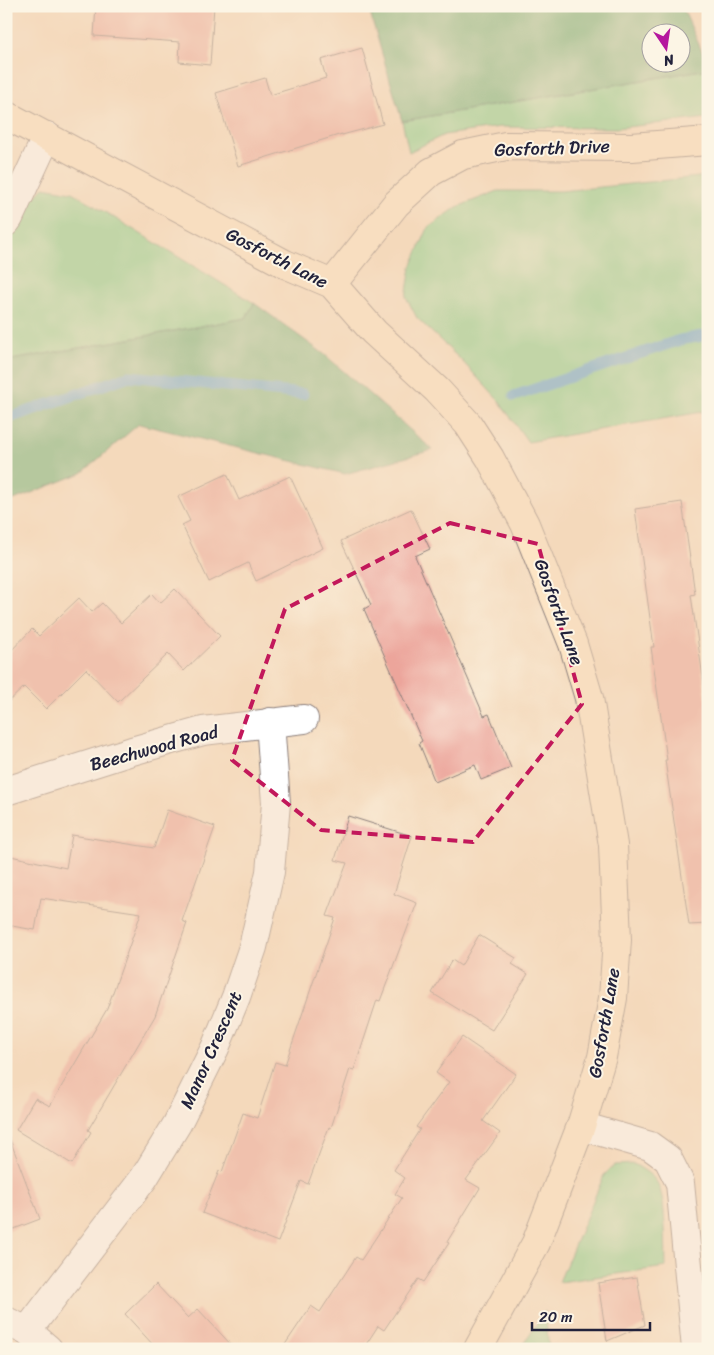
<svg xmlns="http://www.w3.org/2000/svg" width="714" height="1355" font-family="Sriracha,sans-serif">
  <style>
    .green { fill: #85d18f; stroke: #547a65 }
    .forest { fill: #6cb37a; stroke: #476a5a; fill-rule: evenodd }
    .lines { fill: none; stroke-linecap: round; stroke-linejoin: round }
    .stream { stroke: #5ca5d3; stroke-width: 11 }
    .building { fill: #eca59b }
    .street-casing { stroke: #8b7e7b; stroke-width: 30 }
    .secondary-casing { stroke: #8b7e7b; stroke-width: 30 }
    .street { stroke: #fff; stroke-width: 28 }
    .secondary { stroke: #fde5c5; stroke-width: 28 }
    .marked { fill: none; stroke: #c2185b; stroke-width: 4; stroke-dasharray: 10 6; stroke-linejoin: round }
    .labels { text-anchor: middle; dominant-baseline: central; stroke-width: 4; stroke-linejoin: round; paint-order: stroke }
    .street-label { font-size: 18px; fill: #22223b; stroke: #fcf5e5 }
  </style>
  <rect width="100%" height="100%" fill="#fcf5e5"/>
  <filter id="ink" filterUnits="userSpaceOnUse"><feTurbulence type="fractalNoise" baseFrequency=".02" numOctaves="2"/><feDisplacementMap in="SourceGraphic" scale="10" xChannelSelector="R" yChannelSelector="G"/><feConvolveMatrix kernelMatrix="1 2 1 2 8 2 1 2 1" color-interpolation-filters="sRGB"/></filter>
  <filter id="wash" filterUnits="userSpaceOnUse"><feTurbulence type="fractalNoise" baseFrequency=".0096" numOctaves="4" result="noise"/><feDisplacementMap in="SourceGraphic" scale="20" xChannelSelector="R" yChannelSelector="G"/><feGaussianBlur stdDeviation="1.12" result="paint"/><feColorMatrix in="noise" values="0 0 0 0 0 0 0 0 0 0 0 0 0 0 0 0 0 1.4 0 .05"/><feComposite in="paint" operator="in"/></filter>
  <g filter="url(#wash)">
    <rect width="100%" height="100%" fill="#f4d9bb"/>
    <g class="green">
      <polygon points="708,69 708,118 617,128 500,127 444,135 409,152 402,121"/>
      <polygon points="708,176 708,411 528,442 499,401 462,361 417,318 406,297 411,267 428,228 457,207 498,191 561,191"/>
      <polygon points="44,187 72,192 254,303 246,318 6,361 6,238 24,208"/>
      <path d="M634 1164C642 1169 650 1173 656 1181 667 1196 665 1247 666 1267L559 1282 604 1175 615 1165Z"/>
      <polygon points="545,1311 549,1349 521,1349"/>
    </g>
    <g class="forest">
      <path d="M386 6H682L708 65V69L402 121 370 13ZM652 32H682V62H652Z"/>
      <polygon points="254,303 324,354 433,450 345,474 139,424 82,473 6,503 6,361 246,318"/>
    </g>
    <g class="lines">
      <g class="stream">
        <polyline points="514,396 680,340 708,335"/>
        <polyline points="6,419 129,376 303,394"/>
      </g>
    </g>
    <g id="blocks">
      <g class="building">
        <polygon points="96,6 214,6 210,65 179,62 180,42 94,36"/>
        <polygon points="362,48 383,124 342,135 342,134 238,166 216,93 265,78 270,95 326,78 321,60"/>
        <polygon points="227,474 239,500 290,476 323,548 256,581 248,563 209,582 182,525 190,521 178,497"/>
        <polygon points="682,502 695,594 691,595 708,712 708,924 689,925 665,760 667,760 651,647 654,647 635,509"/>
        <polygon points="411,509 430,549 415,556 484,716 489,714 511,768 481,780 475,765 435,782 419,743 422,741 364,609 371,605 341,541"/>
        <polygon points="175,589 220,636 184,671 168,654 118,702 86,669 46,709 24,687 6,704 6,656 32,629 39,636 79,598 92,612 102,603 121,623 152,594 160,603"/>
        <polygon points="167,810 215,827 182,921 187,923 155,1016 88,1130 91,1132 72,1164 16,1130 35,1098 50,1106 107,1009 141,913 41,898 35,930 6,925 6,855 66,868 72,835 154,848"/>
        <polygon points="348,816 412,836 394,894 417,903 380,1001 377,1000 354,1070 350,1069 331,1128 329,1127 308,1184 301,1181 278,1242 202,1213 219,1171 222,1172 243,1113 257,1118 275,1062 285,1065 335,918 327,916 347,863 335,860"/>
        <polygon points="479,935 516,958 512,964 528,974 492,1030 432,993 452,960 461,966"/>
        <polygon points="462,1037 516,1074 483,1121 500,1133 466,1180 480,1188 447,1242 449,1243 423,1282 418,1279 384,1330 378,1326 363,1349 282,1349 311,1306 320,1312 356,1257 361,1260 402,1198 395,1194 405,1178 394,1170 420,1129 416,1127 449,1082 436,1073"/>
        <polygon points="9,1137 40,1219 6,1232 6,1138"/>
        <polygon points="637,1277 645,1325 607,1341 598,1283"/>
        <polygon points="156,1284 188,1318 198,1309 235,1349 153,1349 155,1347 125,1314"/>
      </g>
    </g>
  </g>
  <g filter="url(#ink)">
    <use href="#blocks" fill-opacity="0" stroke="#8b7e7b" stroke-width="1"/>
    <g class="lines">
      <g class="street-casing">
        <g id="street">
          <polyline points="6,222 9,218 47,136"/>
          <polyline points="6,791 132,751 203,731 304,719"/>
          <polyline points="581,1126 650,1146 668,1159 680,1183 696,1349"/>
          <polyline points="6,1321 27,1331 48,1349"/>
          <polyline points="27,1331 144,1178 177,1124 215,1048 236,997 253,947 270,872 276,803 270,722"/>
        </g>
      </g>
      <g class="secondary-casing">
        <g id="secondary">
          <polyline points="6,115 285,264 332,284 374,332 437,390 468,424 490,458 525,524 573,644 589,698 613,845 617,940 613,998 602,1057 581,1126 536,1243 478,1349"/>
          <polyline points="332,284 396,204 431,172 463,155 506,146 632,147 708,141"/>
        </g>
      </g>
      <use href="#street" class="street"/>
      <use href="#secondary" class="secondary"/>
    </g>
  </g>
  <path d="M0 0H714V1355H0ZM450 523 538 544 582 704 473 842 321 830 232 760 285 609Z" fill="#f4d9bb" fill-opacity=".55" fill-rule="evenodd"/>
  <path class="marked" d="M450 523 538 544 582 704 473 842 321 830 232 760 285 609Z"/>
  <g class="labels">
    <g class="street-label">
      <text transform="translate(552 148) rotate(-2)">Gosforth Drive</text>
      <text transform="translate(277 258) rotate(27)">Gosforth Lane</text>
      <text transform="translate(559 612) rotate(70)">Gosforth Lane</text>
      <text transform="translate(154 748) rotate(-15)">Beechwood Road</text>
      <text transform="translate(604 1023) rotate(-80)">Gosforth Lane</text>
      <text transform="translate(211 1050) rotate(-66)">Manor Crescent</text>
    </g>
  </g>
  <rect width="714" height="1355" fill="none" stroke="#fcf5e5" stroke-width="25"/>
  <g transform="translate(666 48) rotate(167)"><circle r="24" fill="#fcf5e5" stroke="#a5a1a1"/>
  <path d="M0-4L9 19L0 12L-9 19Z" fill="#b5179e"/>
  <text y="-8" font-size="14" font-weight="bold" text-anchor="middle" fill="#22223b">N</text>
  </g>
  <path d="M532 1322v8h118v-8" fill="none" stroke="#22223b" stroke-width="2.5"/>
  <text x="539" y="1322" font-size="15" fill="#22223b" stroke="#fcf5e5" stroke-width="4" paint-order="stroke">20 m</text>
</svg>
